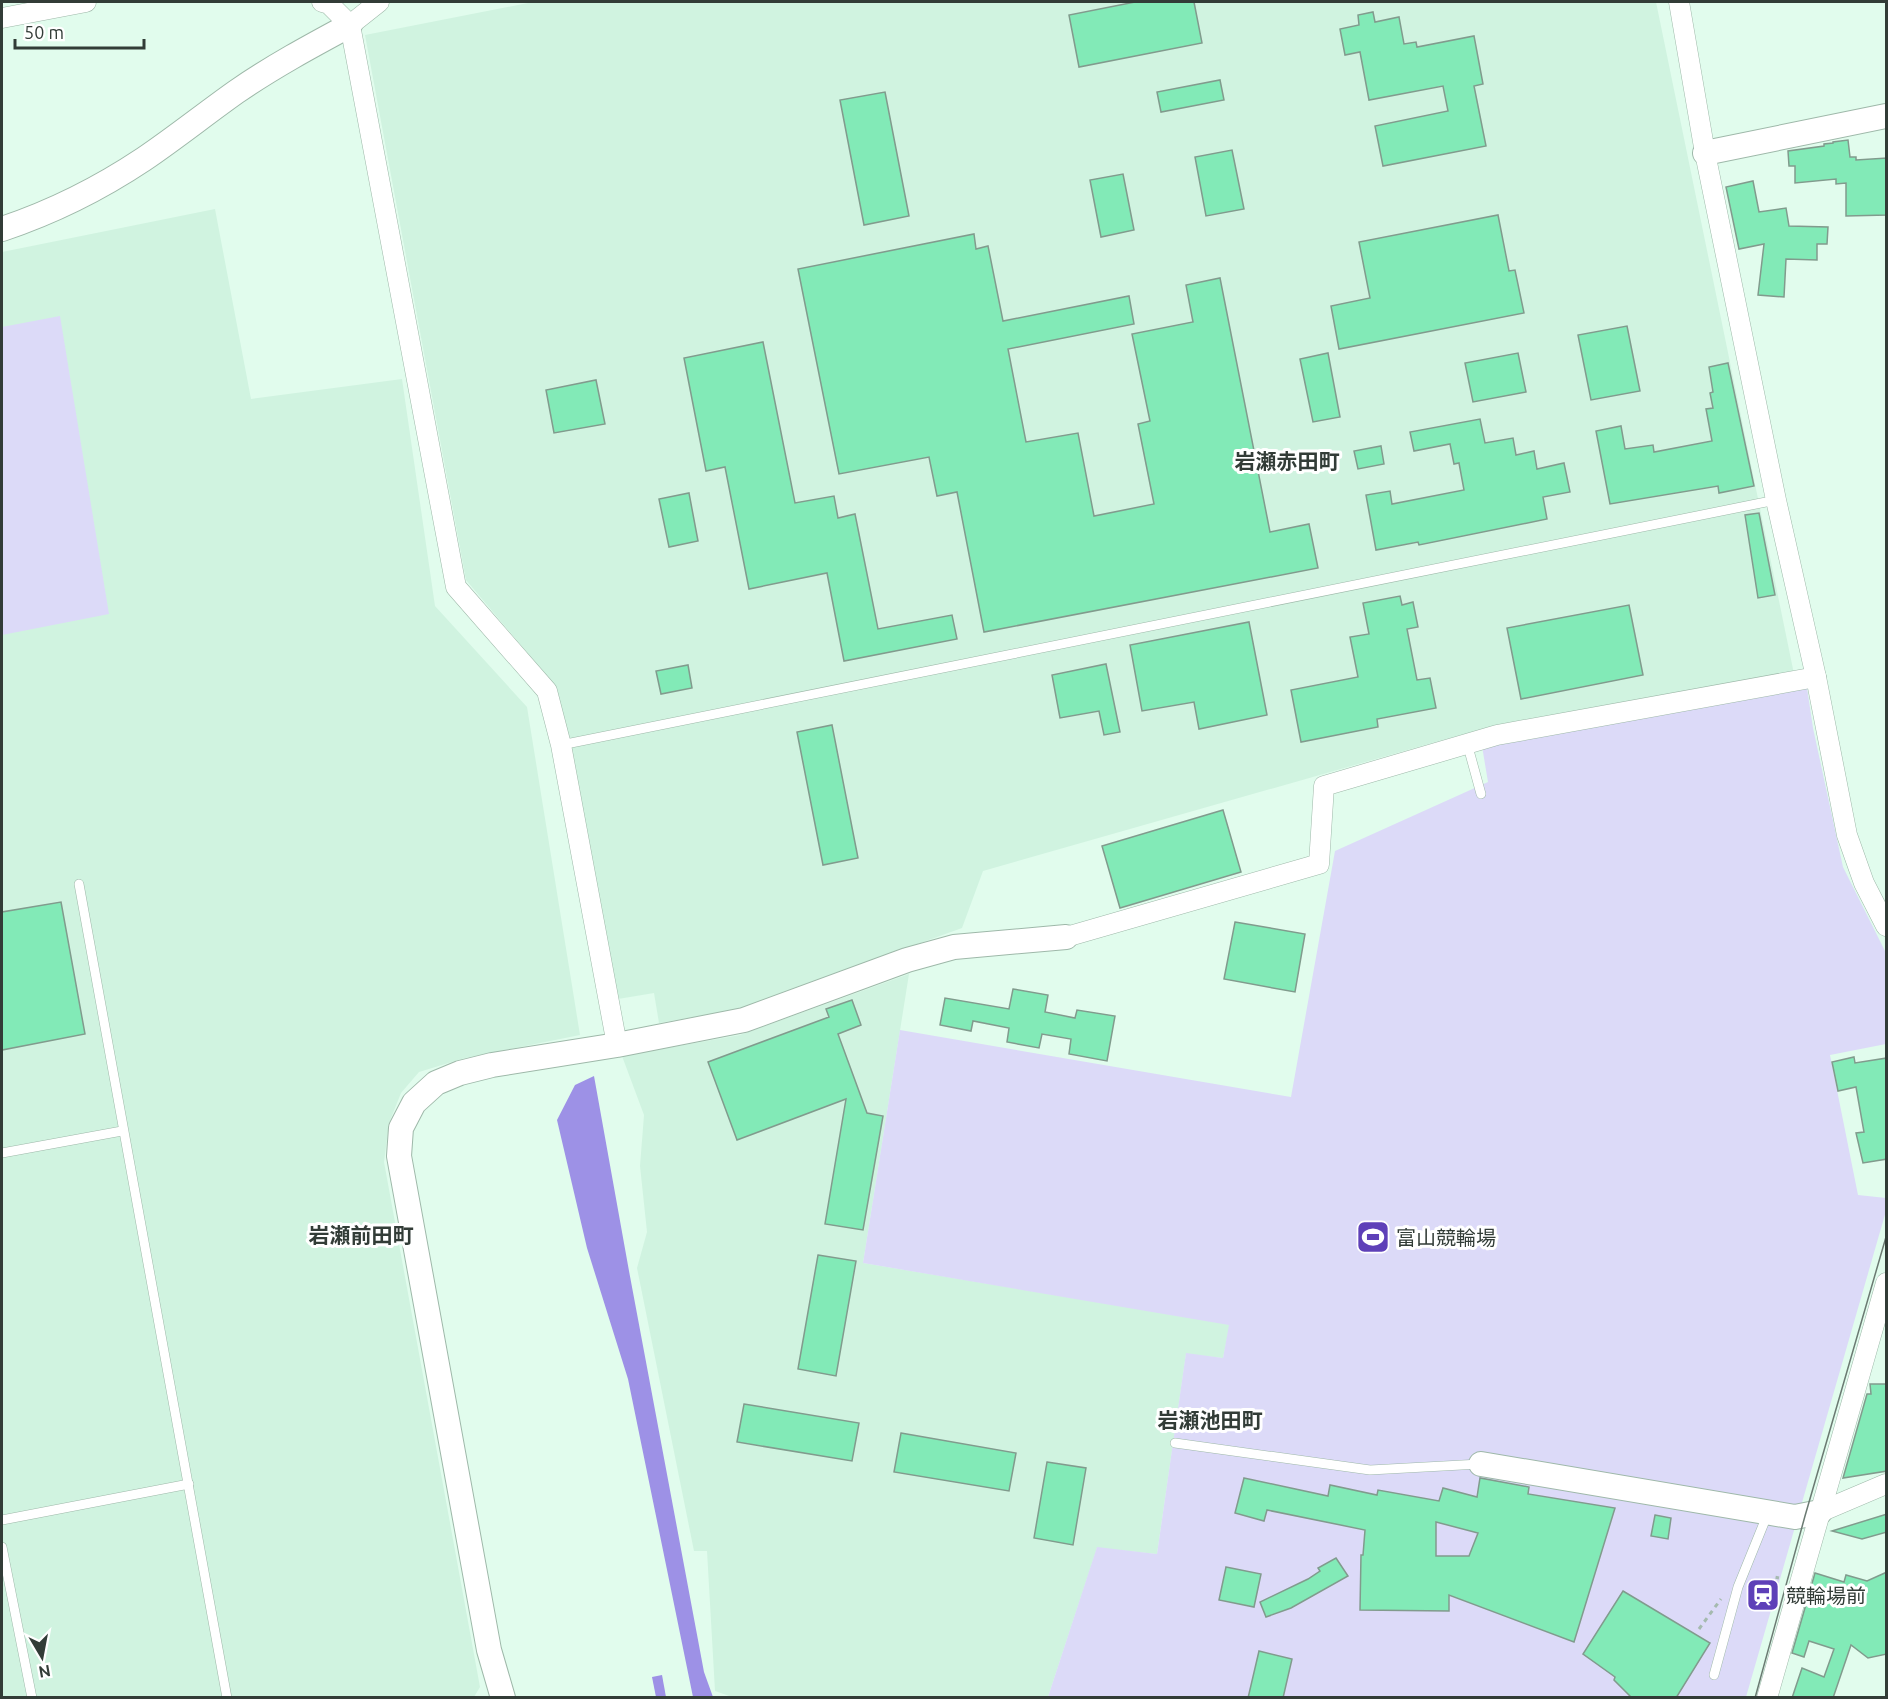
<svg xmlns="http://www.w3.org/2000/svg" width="1888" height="1699" font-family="Ubuntu,'Noto Sans JP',sans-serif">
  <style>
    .built { fill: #d0f3e0 }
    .green { fill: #dcdaf8 }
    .water { fill: #9d91e6 }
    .building { fill: #82eab7; stroke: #819b8d; stroke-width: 1.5; fill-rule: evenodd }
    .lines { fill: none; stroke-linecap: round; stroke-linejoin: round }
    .service-casing { stroke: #9eb8a9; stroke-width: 10 }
    .minor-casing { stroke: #9eb8a9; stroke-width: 21 }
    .tertiary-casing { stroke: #9eb8a9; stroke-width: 26 }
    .path { stroke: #a5baaf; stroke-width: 3; stroke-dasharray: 4.5 4.5; stroke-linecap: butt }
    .service { stroke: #fff; stroke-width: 9 }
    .minor { stroke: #fff; stroke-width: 20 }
    .tertiary { stroke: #fff; stroke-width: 24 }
    .tram { stroke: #6b7a72; stroke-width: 1.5 }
    .labels { text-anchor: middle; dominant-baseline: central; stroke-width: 6; stroke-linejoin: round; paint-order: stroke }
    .poi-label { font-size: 20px; fill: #323c37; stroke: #fff; text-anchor: start }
    .neighbourhood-label { font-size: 21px; font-weight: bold; fill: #323c37; stroke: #fff }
  </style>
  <rect width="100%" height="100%" fill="#e1fced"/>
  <g class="built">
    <polygon points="533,2 1656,2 1794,674 1460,735 983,871 962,928 735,1010 659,1023 654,993 618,999 557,688 466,580 365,35"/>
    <polygon points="215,209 251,399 402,379 435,606 527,707 580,1035 465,1058 419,1072 401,1093 389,1123 384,1162 480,1687 474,1697 2,1698 2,252"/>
    <polygon points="909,974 863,1263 1230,1324 1223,1358 1186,1354 1157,1554 1097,1548 1048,1697 735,1698 715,1691 707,1551 694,1551 637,1268 647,1232 640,1166 644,1115 622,1056 740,1035"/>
  </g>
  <g class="green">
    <polygon points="60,316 109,614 2,635 2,327"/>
    <polygon points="1807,688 1813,728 1843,867 1886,953 1886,1044 1830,1055 1858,1195 1886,1198 1886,1211 1746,1697 1048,1697 1097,1547 1157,1554 1186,1353 1223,1358 1229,1325 863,1263 900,1030 1291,1097 1335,851 1488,782 1482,746"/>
  </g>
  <g class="water">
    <polygon points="594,1076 629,1271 704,1672 713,1697 693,1697 628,1379 587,1248 557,1120 575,1085"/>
    <polygon points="662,1675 666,1697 656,1697 652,1677"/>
  </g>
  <g class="building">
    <polygon points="1135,2 1194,2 1202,43 1079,67 1069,15"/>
    <polygon points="1373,12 1375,22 1399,17 1404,44 1416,42 1417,47 1474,36 1483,84 1474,86 1486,146 1383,166 1375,126 1448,111 1443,86 1369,100 1360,52 1345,55 1340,29 1359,25 1358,15"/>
    <polygon points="1220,80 1224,100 1161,112 1157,92"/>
    <polygon points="885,92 909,216 864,225 840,100"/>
    <polygon points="1848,140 1850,157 1856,157 1856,160 1887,158 1887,215 1846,216 1846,183 1836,184 1836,179 1795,183 1795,166 1789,166 1788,151 1824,146 1824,144 1833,143 1833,142"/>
    <polygon points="1232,150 1244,209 1206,216 1195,157"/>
    <polygon points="1123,174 1134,230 1101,237 1090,180"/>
    <polygon points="1753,181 1759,212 1786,208 1789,226 1828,227 1827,244 1817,244 1817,260 1786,259 1784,297 1758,295 1764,244 1739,249 1726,187"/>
    <polygon points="1498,215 1509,271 1515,270 1524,313 1339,349 1331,306 1370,298 1359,242"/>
    <polygon points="974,234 976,249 988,246 1003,321 1129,296 1134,324 1008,349 1026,442 1078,433 1094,516 1154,504 1138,424 1150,421 1132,334 1193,322 1186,285 1220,278 1270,532 1309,524 1318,568 984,632 957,492 937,496 929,457 839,474 798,269"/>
    <polygon points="1627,326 1640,391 1591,400 1578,335"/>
    <polygon points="763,342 795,503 834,496 838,518 855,514 878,629 952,615 957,639 844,661 827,573 749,589 725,467 706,471 684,358"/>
    <polygon points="1328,353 1340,417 1313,422 1300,359"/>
    <polygon points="1518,353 1526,392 1473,402 1465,363"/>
    <polygon points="1728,363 1754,486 1719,493 1718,486 1610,504 1596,431 1621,426 1625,449 1653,445 1654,452 1712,441 1706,409 1713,408 1710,393 1713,392 1709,367"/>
    <polygon points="596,380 605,424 554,433 546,390"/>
    <polygon points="1480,419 1485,443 1513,438 1516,455 1534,451 1537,469 1564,463 1570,492 1543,497 1547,519 1419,545 1418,542 1376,550 1366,495 1390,491 1392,504 1464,490 1459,463 1454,464 1450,444 1414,451 1410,432"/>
    <polygon points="1381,446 1384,464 1358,469 1354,451"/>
    <polygon points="689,493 698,541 669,547 659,499"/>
    <polygon points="1759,513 1775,595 1758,598 1745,515"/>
    <polygon points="1400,596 1402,605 1413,602 1418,627 1407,629 1417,680 1430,678 1436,708 1377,719 1378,727 1301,742 1291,690 1358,677 1350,637 1369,634 1363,603"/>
    <polygon points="1629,605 1643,675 1521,699 1507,628"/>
    <polygon points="1249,622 1267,715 1199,729 1194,702 1142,711 1130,645"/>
    <polygon points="1106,664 1120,732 1104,735 1099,711 1060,718 1052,675"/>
    <polygon points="688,665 692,688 661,694 656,671"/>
    <polygon points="832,725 858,858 823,865 797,732"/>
    <polygon points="1223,810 1241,872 1120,908 1102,846"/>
    <polygon points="61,902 85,1034 2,1050 2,912"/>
    <polygon points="1235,922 1305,934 1295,992 1224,979"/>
    <polygon points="1013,989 1048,995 1045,1012 1075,1018 1077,1010 1115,1016 1107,1061 1069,1054 1071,1039 1042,1034 1039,1048 1007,1042 1009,1028 973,1021 971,1031 940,1025 945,998 1009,1009"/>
    <polygon points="852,1000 861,1025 838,1034 867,1113 883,1116 863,1230 825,1224 846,1099 737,1140 708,1062 829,1017 826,1009"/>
    <polygon points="1854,1057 1855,1063 1887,1058 1887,1159 1863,1163 1856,1133 1864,1132 1856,1087 1838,1091 1832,1062"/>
    <polygon points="818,1255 856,1261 836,1376 798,1369"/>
    <polygon points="1870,1384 1887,1384 1887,1471 1843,1478 1867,1394 1871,1394"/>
    <polygon points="744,1404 859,1423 852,1461 737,1442"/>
    <polygon points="901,1433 1016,1453 1009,1491 894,1472"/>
    <polygon points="1047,1462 1086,1468 1073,1545 1034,1538"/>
    <path d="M1244 1478 1328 1496 1330 1485 1377 1495 1378 1490 1439 1501 1443 1488 1477 1497 1480 1478 1529 1487 1528 1494 1615 1508 1574 1642 1449 1595V1611L1360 1610 1361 1555H1363L1365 1530 1267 1510 1264 1521 1235 1513ZM1436 1522 1478 1533 1469 1556H1436Z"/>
    <polygon points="1887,1514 1887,1532 1862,1539 1832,1531"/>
    <polygon points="1655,1515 1671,1518 1668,1539 1651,1536"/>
    <polygon points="1336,1558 1348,1576 1291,1608 1266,1617 1260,1602 1308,1579 1320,1571 1318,1568"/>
    <polygon points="1226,1567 1261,1574 1254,1607 1219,1600"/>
    <polygon points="1887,1572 1887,1654 1868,1658 1851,1645 1833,1698 1792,1698 1802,1668 1824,1677 1834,1649 1809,1641 1804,1657 1792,1653 1815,1573 1844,1582 1846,1575 1867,1581"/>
    <polygon points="1623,1591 1710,1643 1676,1698 1632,1698 1614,1680 1615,1677 1583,1654"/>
    <polygon points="1259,1651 1292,1659 1283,1698 1248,1698"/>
  </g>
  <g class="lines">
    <g class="service-casing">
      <g id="service">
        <polyline points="1467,743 1481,794"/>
        <polyline points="561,745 1776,500"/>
        <path d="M79 884C126 1155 179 1426 227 1698"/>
        <polyline points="2,1153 122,1131"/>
        <polyline points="1175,1443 1370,1470 1480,1464"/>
        <polyline points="2,1520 189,1484"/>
        <polyline points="2,1547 32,1698"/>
        <polyline points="1714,1675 1738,1587 1768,1513"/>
      </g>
    </g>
    <g class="minor-casing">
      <g id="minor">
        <polyline points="322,2 329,4 350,25 456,587 547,691 561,745 617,1045"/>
        <polyline points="1679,2 1705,153 1776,500 1816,677 1847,835 1864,883 1886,926"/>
        <polyline points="2,18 86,2"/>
        <polyline points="350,25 379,2"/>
        <polyline points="1066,937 1319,864 1324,786 1497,735 1816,677"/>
        <polyline points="1820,1512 1886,1484"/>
        <polyline points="1767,1698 1886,1283"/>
      </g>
    </g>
    <g class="tertiary-casing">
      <g id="tertiary">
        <polyline points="1705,153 1886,116"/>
        <path d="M2 229C53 212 99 189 144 159 175 138 205 114 236 92 272 67 311 46 350 25"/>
        <polyline points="1481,1464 1795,1517 1820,1512"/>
        <polyline points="503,1698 489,1650 399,1156 401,1128 414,1103 436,1083 460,1073 492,1065 617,1045 744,1020 907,960 954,947 1066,937"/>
      </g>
    </g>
    <g class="path">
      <polyline points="1754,1604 1766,1607 1774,1577 1779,1578"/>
      <polyline points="1699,1629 1721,1599"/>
    </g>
    <use href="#service" class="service"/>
    <use href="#minor" class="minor"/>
    <use href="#tertiary" class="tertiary"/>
    <polyline class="tram" points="1755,1698 1805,1516 1886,1237"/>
  </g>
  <defs>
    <g id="stadium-square" transform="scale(1.725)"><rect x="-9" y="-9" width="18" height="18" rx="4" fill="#5e40b8" stroke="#fff"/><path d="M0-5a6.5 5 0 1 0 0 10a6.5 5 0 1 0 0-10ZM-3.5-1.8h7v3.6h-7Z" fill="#fff"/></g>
    <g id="station-square" transform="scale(1.725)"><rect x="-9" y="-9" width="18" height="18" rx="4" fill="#5e40b8" stroke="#fff"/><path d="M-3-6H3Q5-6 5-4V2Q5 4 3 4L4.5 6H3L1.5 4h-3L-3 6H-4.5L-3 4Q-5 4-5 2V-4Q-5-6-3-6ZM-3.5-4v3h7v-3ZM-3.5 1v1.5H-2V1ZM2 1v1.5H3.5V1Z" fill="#fff"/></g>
  </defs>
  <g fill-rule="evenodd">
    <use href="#stadium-square" x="1373" y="1237"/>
    <use href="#station-square" x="1763" y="1595"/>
  </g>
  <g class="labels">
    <g class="poi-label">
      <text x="1396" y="1237">富山競輪場</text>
      <text x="1786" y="1595">競輪場前</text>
    </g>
    <g class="neighbourhood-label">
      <text x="1287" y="461">岩瀬赤田町</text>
      <text x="361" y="1235">岩瀬前田町</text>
      <text x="1210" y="1420">岩瀬池田町</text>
    </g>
  </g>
  <rect width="1888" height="1699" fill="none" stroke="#323c37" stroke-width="6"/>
  <g transform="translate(42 1657) rotate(170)" stroke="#ffffff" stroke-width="4.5" paint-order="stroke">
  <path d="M0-4.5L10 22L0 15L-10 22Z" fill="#323c37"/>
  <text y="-9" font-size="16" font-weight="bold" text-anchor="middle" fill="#323c37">N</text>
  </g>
  <path d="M15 39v9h129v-9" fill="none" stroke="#323c37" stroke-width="3"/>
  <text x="24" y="39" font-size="18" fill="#323c37" stroke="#ffffff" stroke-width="4.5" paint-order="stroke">50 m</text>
</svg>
